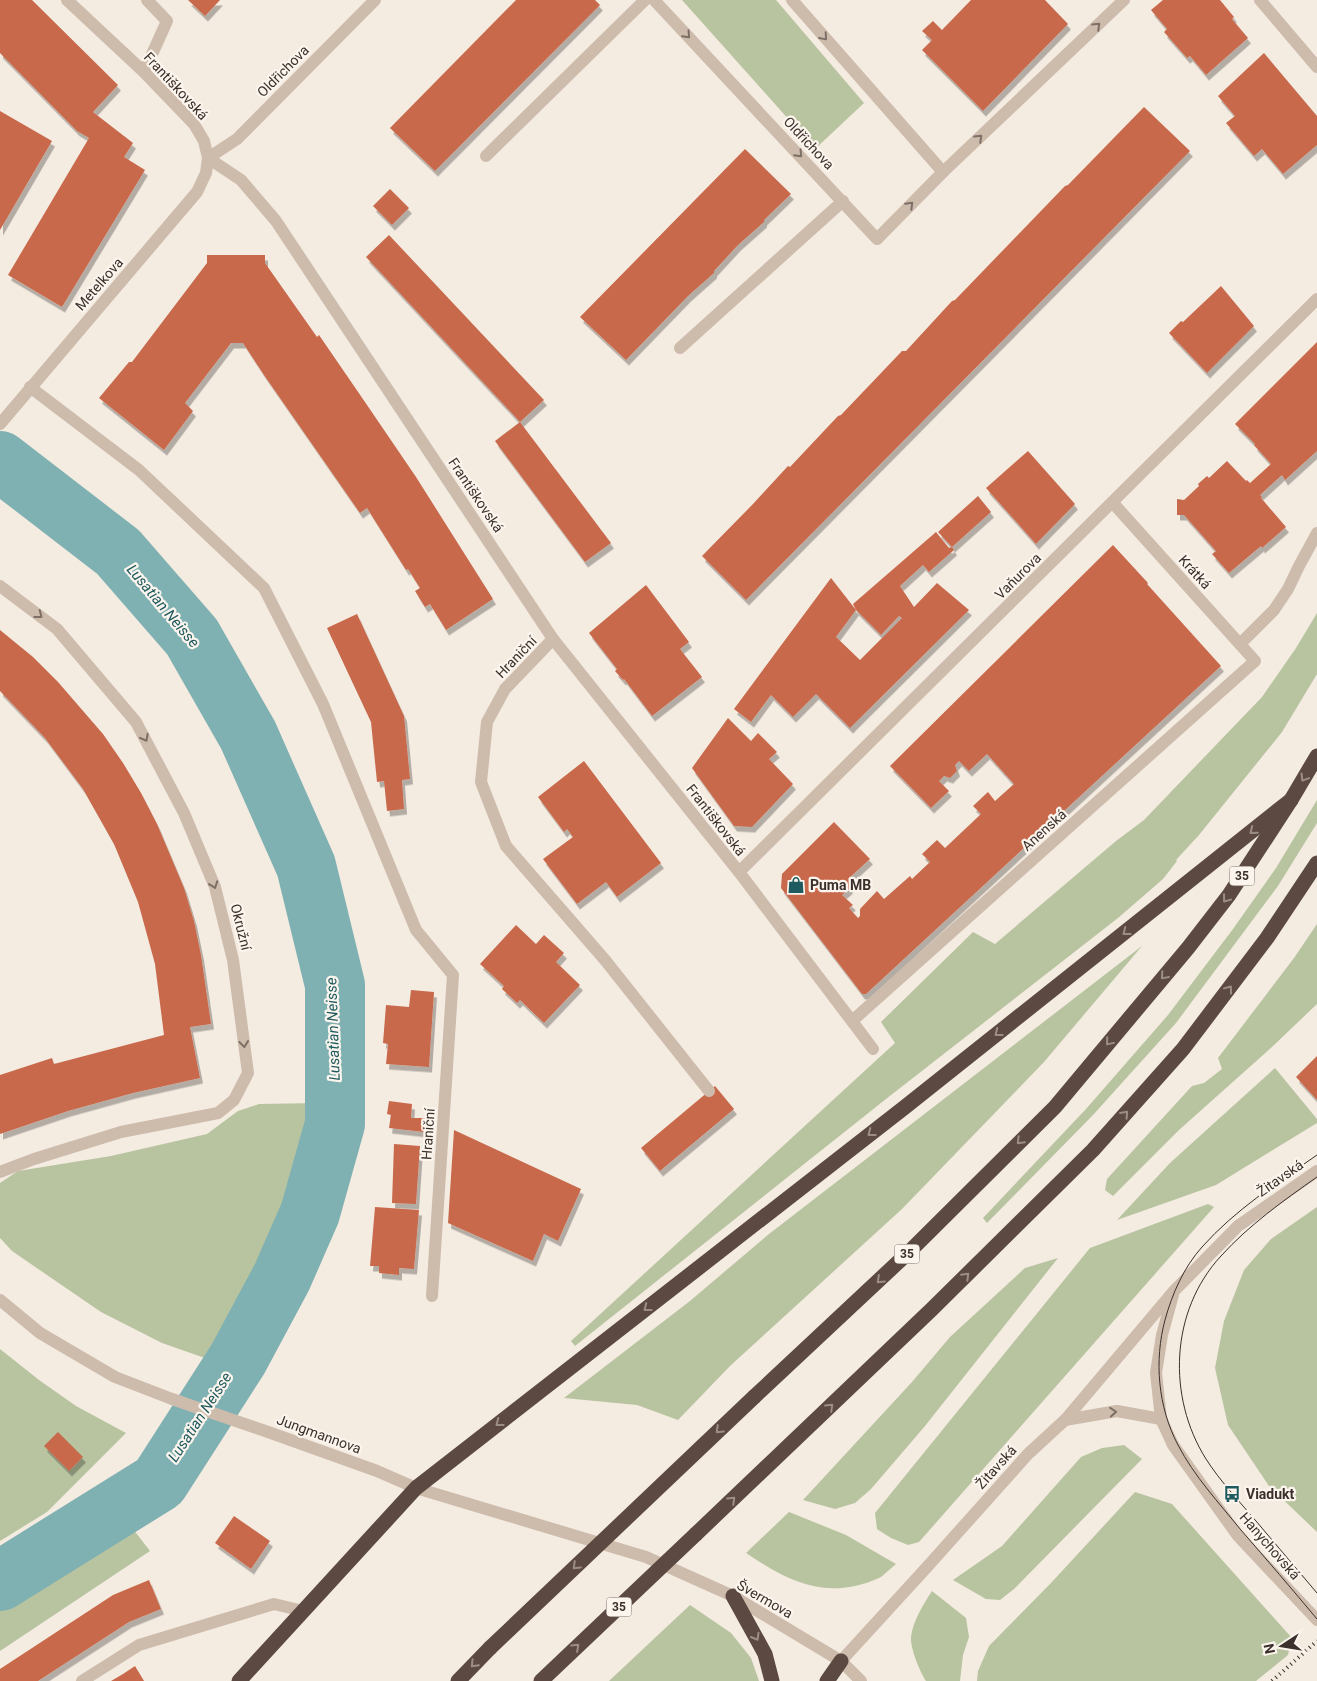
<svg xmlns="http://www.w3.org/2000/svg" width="1317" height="1681" font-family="Roboto,sans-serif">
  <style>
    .green { fill: #b8c4a0 }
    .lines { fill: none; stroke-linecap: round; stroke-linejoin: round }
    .river { stroke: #7fb0b2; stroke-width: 60 }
    .building { fill: #c8694b; fill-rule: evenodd; filter: url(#shadow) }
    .minor { stroke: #cdbbac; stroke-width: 12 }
    .highway { stroke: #5c4a42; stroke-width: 15 }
    .tram { stroke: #3b302b; stroke-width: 1 }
    .rail { stroke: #3b302b; stroke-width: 4; stroke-dasharray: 1 4; stroke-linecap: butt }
    .highway-bridge { stroke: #5c4a42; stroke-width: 15 }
    .oneway { stroke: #7d6f65 }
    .oneway2 { stroke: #9c8e87 }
    .labels { text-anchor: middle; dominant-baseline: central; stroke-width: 4.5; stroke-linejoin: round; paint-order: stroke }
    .shield { fill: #fbf5ee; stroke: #756b66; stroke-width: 1 }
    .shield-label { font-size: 12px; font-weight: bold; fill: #3b302b }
    .street-label { font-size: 14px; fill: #3b302b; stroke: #fbf5ee }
    .poi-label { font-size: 14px; font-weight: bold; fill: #3b302b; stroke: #fbf5ee; text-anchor: start }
    .water-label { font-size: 15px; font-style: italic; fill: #1f5a5e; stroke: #fbf5ee }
  </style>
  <defs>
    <filter id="shadow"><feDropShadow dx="3" dy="5.5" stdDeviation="0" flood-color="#0004"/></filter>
  </defs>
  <rect width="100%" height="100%" fill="#f4ebe1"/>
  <g class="green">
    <polygon points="682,0 776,0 864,103 815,149"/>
    <polygon points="1317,613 1317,674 1282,732 1199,835 1176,860 1177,861 1163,879 1118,918 886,1099 575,1346 571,1341 895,1043 881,1022 973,932 995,944 1116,841 1144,820 1262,697 1296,648"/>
    <polygon points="1317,800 1317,823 1278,886 1176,1023 1093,1115 987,1223 983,1218 1086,1109 1168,1015 1233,929 1276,868"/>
    <polygon points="1317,924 1317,1004 1273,1046 1179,1130 1113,1196 1105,1190 1107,1179 1192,1086 1204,1083 1222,1069 1218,1058 1294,958"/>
    <polygon points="1142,946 1044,1062 902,1209 730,1366 678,1420 637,1405 564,1398 690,1301 769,1234"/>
    <polygon points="1275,1068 1317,1119 1317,1123 1216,1185 1117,1220 1170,1163"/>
    <polygon points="318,1103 300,1202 267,1291 222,1364 162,1343 101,1312 12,1251 0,1238 0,1183 18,1171 111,1156 207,1134 238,1111 259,1104"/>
    <polygon points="1208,1204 1214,1207 919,1542 908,1545 891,1538 877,1529 875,1513 1090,1248"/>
    <polygon points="1317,1207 1317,1532 1269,1486 1228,1425 1215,1368 1224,1321 1244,1270 1271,1239"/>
    <polygon points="1058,1258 925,1426 871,1489 855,1503 835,1509 803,1500 912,1382 950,1337 1025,1268"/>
    <polygon points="0,1349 39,1380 76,1406 126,1433 47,1512 0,1541"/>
    <polygon points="1124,1445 1142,1459 1014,1589 1000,1600 986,1599 953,1580 1002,1546 1081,1457 1102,1448"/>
    <polygon points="1135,1492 1172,1504 1292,1638 1288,1655 1256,1681 977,1681 978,1671 989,1646 1051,1583"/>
    <path d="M789 1512 846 1535 896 1564C891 1568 886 1573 881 1577 873 1581 864 1584 855 1586 812 1595 781 1576 746 1553Z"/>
    <polygon points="126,1520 150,1551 0,1651 0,1596"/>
    <path d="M932 1591 966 1618 969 1637 963 1655 960 1681H926C920 1672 910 1648 911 1637 913 1621 923 1605 932 1591Z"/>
    <polygon points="690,1605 731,1633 751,1658 759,1681 609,1681"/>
  </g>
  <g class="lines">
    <polyline class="river" points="0,461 118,552 192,637 248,735 306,866 335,985 335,1124 310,1213 282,1277 238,1359 159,1482 0,1581"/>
  </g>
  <g class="building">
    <polygon points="0,0 32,0 118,85 93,112 133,143 124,157 145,170 62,307 8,275 89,138 77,131 0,53"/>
    <polygon points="188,0 220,0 205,16"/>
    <polygon points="516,0 595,0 600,5 435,171 390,128"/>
    <polygon points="971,0 1045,0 1068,24 983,111 922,50 932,40 922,31 933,21 942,30"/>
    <polygon points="1163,0 1220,0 1234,17 1232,19 1248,38 1206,75 1190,56 1187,58 1164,32 1167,29 1151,10"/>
    <polygon points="1264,53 1317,116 1317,145 1283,174 1262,149 1254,156 1226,123 1235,116 1218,96"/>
    <polygon points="1144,107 1190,151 746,600 702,556 753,504 788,466 790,467 838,416 841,415 902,351 906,351 952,301 955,300 1065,186 1068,185"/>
    <polygon points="0,111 52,141 0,230"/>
    <polygon points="745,149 791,194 764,220 764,222 738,245 714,271 714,273 688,296 626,360 580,317"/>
    <polygon points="390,189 409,208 392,225 373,206"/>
    <polygon points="389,235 544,400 520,422 366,257"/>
    <polygon points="207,255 265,255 265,263 317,337 319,335 367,405 416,477 493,599 446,630 430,604 425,607 415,591 420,588 408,569 406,570 367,508 360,513 264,375 243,343 231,343 185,403 193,411 164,450 99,398 129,362 132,362 207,263"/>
    <polygon points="1221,286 1254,326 1207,373 1169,333 1181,321 1183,322"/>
    <polygon points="1317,342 1317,451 1285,480 1282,475 1260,495 1262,497 1261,498 1286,527 1262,548 1261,546 1229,573 1212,554 1216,551 1184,515 1177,515 1177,499 1184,500 1199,486 1198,484 1207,476 1209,478 1227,461 1246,481 1247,480 1250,483 1271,464 1254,445 1255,444 1235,424"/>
    <polygon points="520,422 611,543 585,562 495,441"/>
    <polygon points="1028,451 1075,504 1036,544 986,488"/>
    <polygon points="978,496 991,512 952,547 938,532"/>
    <path d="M936 532 949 548 952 547 954 550 929 572 923 565 900 586 914 607 937 583 969 610 850 728 816 694 793 717 771 695 751 722 734 709 831 578 856 610 853 604ZM856 610 881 635 899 616 902 618 860 660 836 637Z"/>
    <polygon points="1113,545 1148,583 1147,584 1221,666 866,994 862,994 781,888 782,874 834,822 870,859 848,879 852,883 849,889 842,895 853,905 849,908 858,918 860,916 860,909 877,891 884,899 910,876 912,879 930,862 922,854 937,840 945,848 981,814 973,806 988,792 995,801 1014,784 987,754 969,771 959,761 955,765 957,771 950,778 944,776 939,781 949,791 931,808 890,766"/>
    <polygon points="646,585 689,642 680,649 702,677 652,716 624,679 623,680 615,671 617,669 589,633"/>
    <polygon points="357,614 404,716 410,779 402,780 404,809 387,811 384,781 377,782 371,722 327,628"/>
    <polygon points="0,630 33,657 58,682 103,734 123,763 141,793 157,824 184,888 194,921 201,955 211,1024 190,1027 200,1078 133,1093 68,1111 0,1134 0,1075 52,1058 54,1064 164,1035 155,964 138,902 114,844 83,789 45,738 0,691"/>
    <polygon points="728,718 751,741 758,733 777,752 769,759 793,784 752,827 734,826 692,768"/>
    <polygon points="584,761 661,863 617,897 606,882 577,904 543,859 573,837 567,829 564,832 538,797"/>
    <polygon points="516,925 536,944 544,935 564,953 556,962 580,985 544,1023 520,1000 517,1003 502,989 504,986 480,964"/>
    <polygon points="411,990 434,992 429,1067 386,1064 388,1044 383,1043 386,1005 409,1007"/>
    <polygon points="1317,1056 1317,1100 1296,1077"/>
    <polygon points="715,1086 734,1109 660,1171 641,1148"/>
    <polygon points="389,1101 412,1104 411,1118 425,1118 424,1132 389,1128 391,1115 387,1114"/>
    <polygon points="454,1130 581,1189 558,1241 544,1234 533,1261 448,1223"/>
    <polygon points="394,1144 420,1146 416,1204 392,1203"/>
    <polygon points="375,1207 419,1210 414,1269 399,1268 399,1275 379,1273 379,1266 370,1266"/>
    <polygon points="58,1432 83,1457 69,1471 44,1446"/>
    <polygon points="234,1516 270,1541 251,1569 215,1543"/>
    <polygon points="149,1580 161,1609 129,1622 38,1681 0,1681 0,1669 113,1595"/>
    <polygon points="135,1666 144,1681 111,1681 123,1674"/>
  </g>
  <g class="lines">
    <g class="minor">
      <polyline points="67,0 144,72 194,124 204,141 208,158 241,180 276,221 553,639 739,872 873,1049"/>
      <polyline points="654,0 877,239 943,172 1124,0"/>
      <polyline points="792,0 943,172"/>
      <polyline points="1260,0 1317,67"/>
      <polyline points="144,72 167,21 147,0"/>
      <polyline points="486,156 645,0"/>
      <polyline points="680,348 843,201"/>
      <polyline points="30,387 139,470 264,588 323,704 416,930 453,975 432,1296"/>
      <polyline points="0,424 197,192 206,173 208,158 237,139 375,0"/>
      <polyline points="0,586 57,629 136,722 184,813 215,887 233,960 248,1073 234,1100 218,1113 121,1132 34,1159 0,1172"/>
      <polyline points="553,639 505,689 487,722 481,782 506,846 605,960 709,1091"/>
      <polyline points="1240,644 1274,610 1288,589 1299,566 1317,533"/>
      <polyline points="739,872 1317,299"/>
      <polyline points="852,1021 1255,661 1113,503"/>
      <polyline points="1173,1295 1162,1335 1156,1373 1161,1419 1173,1445 1238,1536 1317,1620"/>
      <polyline points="0,1300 40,1333 115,1377 172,1399 271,1433 377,1471 416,1488 646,1557 733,1596 841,1661 861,1681"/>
      <polyline points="1065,1420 1117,1411 1161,1419"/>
      <polyline points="841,1661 927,1567 1028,1454 1065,1420 1173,1292 1238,1226 1317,1171"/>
      <polyline points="82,1681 139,1645 274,1604 303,1611"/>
    </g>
    <g class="highway">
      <polyline points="754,1397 909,1252 1055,1107 1188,948 1229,895 1291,800 1317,756"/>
      <polyline points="696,1534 931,1310 1093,1150 1183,1049 1267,938 1317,863"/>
      <polyline points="733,1596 765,1654 772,1681"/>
      <polyline points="239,1681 416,1488 905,1107 1291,800"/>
      <polyline points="458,1681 490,1648"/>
      <polyline points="827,1681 841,1661"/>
    </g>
    <g class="tram">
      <path d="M1317 1155C1277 1183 1235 1210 1202 1247 1184 1267 1172 1294 1165 1320 1154 1361 1158 1407 1178 1445 1194 1476 1219 1503 1241 1530 1267 1560 1292 1589 1317 1619"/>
      <path d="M1317 1177C1283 1201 1249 1225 1221 1256 1170 1311 1167 1397 1206 1459 1220 1481 1239 1501 1256 1521 1276 1545 1297 1569 1317 1593"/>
    </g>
    <polyline class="rail" points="1272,1681 1317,1641"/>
    <g class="highway-bridge">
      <polyline points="490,1648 754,1397"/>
      <polyline points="541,1681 696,1534"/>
    </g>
  </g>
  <defs><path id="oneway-chevron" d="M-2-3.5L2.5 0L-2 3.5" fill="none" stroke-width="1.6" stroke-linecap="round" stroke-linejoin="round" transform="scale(1.25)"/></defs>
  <g class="oneway">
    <use href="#oneway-chevron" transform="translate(1097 26) rotate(-44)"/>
    <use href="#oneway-chevron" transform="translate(687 35) rotate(47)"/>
    <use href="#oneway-chevron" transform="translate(824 37) rotate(49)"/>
    <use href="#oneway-chevron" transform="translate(979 138) rotate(-44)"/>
    <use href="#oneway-chevron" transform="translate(799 154) rotate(47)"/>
    <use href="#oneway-chevron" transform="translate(910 205) rotate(-45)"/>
    <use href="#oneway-chevron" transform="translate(39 615) rotate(37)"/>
    <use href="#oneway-chevron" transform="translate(145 738) rotate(62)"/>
    <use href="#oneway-chevron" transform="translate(214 885) rotate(70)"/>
    <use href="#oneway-chevron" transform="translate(244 1044) rotate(83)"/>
    <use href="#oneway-chevron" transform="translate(1113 1412) rotate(-5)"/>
  </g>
  <g class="oneway2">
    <use href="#oneway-chevron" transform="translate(1304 778) rotate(121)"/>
    <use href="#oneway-chevron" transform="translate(1253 831) rotate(141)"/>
    <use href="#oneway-chevron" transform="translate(1226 899) rotate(127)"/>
    <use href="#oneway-chevron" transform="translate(1126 932) rotate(142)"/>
    <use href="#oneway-chevron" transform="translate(1164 976) rotate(131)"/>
    <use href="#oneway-chevron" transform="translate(1229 989) rotate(-53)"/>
    <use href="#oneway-chevron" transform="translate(998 1033) rotate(142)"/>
    <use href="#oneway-chevron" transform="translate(1109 1042) rotate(130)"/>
    <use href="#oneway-chevron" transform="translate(1125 1114) rotate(-48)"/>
    <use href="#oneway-chevron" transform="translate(871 1133) rotate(142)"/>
    <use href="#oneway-chevron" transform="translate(1020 1141) rotate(135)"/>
    <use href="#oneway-chevron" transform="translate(966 1276) rotate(-45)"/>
    <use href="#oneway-chevron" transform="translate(880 1280) rotate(137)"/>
    <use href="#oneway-chevron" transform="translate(647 1308) rotate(142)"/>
    <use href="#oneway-chevron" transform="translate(830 1407) rotate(-44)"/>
    <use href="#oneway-chevron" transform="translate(499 1423) rotate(142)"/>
    <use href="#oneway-chevron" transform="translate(719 1430) rotate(136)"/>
    <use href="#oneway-chevron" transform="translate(732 1500) rotate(-44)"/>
    <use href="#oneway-chevron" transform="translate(576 1566) rotate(136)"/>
    <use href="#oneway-chevron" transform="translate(756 1637) rotate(60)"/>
    <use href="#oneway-chevron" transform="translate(576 1647) rotate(-43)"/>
    <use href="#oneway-chevron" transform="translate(474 1664) rotate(134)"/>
  </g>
  <defs>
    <g id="shop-bare" transform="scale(1.35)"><path d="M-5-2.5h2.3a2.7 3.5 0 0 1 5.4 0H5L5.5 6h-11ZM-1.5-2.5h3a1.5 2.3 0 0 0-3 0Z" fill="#1f5a5e" stroke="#fbf5ee" stroke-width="2.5" paint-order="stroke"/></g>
    <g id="bus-bare" transform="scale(1.35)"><path d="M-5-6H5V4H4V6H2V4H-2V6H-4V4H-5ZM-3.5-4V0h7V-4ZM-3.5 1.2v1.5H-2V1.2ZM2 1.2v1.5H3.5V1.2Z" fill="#1f5a5e" stroke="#fbf5ee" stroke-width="2.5" paint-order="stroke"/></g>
  </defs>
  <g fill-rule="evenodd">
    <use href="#shop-bare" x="796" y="885"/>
    <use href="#bus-bare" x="1232" y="1494"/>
  </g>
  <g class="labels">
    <g class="shield">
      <rect x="1229.5" y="866.5" width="25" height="19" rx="4"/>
      <rect x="894.5" y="1244.5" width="25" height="19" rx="4"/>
      <rect x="606.5" y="1597.5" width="25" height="19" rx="4"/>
    </g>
    <g class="shield-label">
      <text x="1242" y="876">35</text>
      <text x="907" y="1254">35</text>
      <text x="619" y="1607">35</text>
    </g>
    <g class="street-label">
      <text transform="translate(283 71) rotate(-45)">Oldřichova</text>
      <text transform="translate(176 86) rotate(47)">Františkovská</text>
      <text transform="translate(809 143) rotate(47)">Oldřichova</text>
      <text transform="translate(99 284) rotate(-49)">Metelkova</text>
      <text transform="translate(476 495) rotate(56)">Františkovská</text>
      <text transform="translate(1195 572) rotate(48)">Krátká</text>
      <text transform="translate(1018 576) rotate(-45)">Vaňurova</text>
      <text transform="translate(516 657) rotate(-46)">Hraniční</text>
      <text transform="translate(716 820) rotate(52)">Františkovská</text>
      <text transform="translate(1044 830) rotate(-42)">Anenská</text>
      <text transform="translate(241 927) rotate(76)">Okružní</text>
      <text transform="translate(428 1134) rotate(-86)">Hraniční</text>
      <text transform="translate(1280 1178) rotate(-35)">Žitavská</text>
      <text transform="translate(319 1434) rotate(20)">Jungmannova</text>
      <text transform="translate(996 1467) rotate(-48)">Žitavská</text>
      <text transform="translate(1270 1546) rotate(49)">Hanychovská</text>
      <text transform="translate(765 1599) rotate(30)">Švermova</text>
    </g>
    <g class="poi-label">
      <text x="810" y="885">Puma MB</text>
      <text x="1246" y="1494">Viadukt</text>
    </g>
    <g class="water-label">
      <text transform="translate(163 606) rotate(50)">Lusatian Neisse</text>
      <text transform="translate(333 1029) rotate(-92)">Lusatian Neisse</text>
      <text transform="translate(200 1417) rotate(-57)">Lusatian Neisse</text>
    </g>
  </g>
  <g transform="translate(1282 1646) rotate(258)" stroke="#fbf5ee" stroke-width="4" paint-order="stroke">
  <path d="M0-4L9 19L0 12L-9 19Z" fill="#3b302b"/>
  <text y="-8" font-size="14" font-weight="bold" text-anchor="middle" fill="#3b302b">N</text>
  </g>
</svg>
